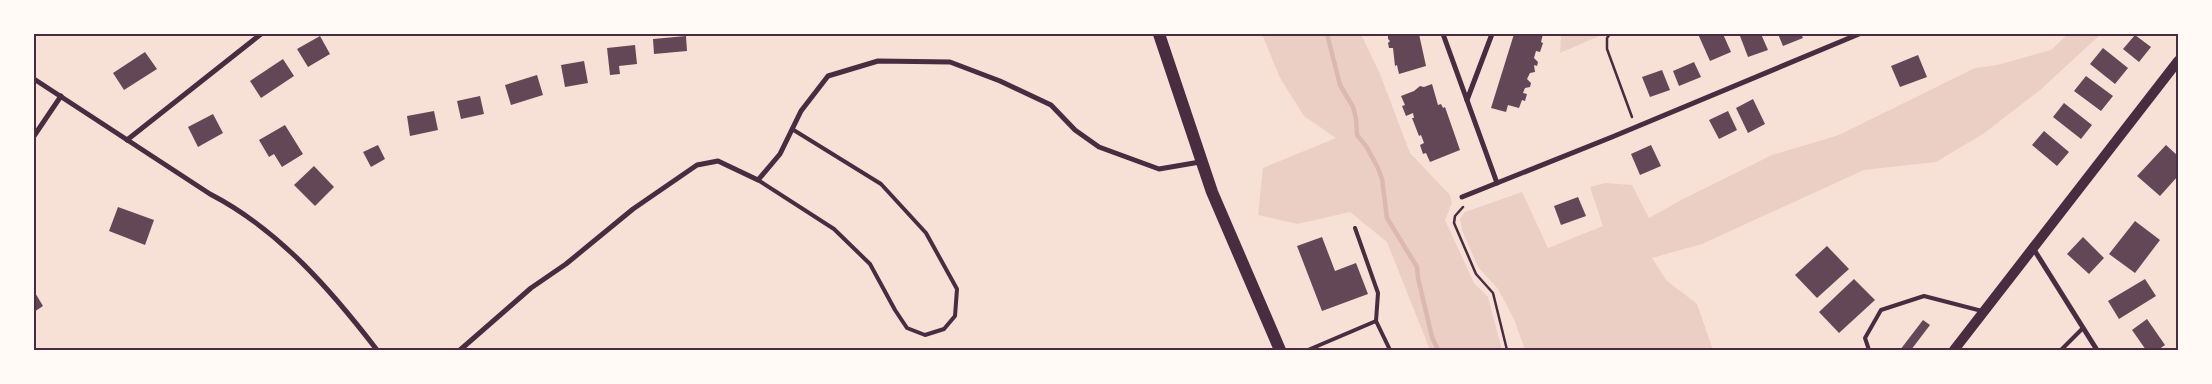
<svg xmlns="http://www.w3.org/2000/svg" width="2212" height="384" font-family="Georgia,serif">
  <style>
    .green { fill: #ebcfc5 }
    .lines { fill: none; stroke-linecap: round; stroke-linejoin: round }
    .stream { stroke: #dcb8b0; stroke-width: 4.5 }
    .building { fill: #644757 }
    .path { stroke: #4a2c40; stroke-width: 2.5 }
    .service { stroke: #4a2c40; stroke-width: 4 }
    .minor { stroke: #4a2c40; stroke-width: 5 }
    .secondary { stroke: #4a2c40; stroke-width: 10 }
    .primary { stroke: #4a2c40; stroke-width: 12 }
    .neatline { fill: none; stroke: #4a2c40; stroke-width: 2 }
  </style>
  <rect width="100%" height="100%" fill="#f7e1d7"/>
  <g class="green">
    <polygon points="1262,34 1361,34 1380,74 1410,153 1450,195 1452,203 1445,220 1474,283 1488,297 1502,350 1430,350 1387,242 1350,212 1298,224 1258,215 1263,168 1336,138 1304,116 1280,78"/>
    <polygon points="1561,34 1604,34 1560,53"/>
    <polygon points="2068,34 2101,34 2039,91 1983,134 1936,162 1864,170 1702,244 1652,258 1666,280 1697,304 1713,350 1525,350 1514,319 1498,289 1478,267 1462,230 1460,219 1465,212 1522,192 1548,248 1603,226 1590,187 1605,183 1632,185 1649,218 1681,200 1772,155 1839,135 1975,68 1997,65 2051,50"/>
  </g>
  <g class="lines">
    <polyline class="stream" points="1327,34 1340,85 1353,107 1356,118 1357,135 1366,146 1378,168 1382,179 1387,218 1417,267 1418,278 1432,337 1438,350"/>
  </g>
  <g class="building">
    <polygon points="1388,34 1419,34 1426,66 1399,74 1397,65 1395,66 1393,48 1389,48 1388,43 1390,41 1388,39"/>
    <polygon points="1514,34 1543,34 1541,42 1543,43 1540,52 1536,51 1534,58 1538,62 1537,66 1534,65 1535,72 1530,73 1527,79 1531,83 1530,87 1525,88 1523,93 1527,94 1525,101 1522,100 1519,108 1508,105 1506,112 1491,108"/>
    <polygon points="1698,34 1723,34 1731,52 1710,61"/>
    <polygon points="1745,34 1761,34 1768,50 1748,57 1740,36"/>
    <polygon points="1778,34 1801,34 1803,38 1783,46"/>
    <polygon points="2135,35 2151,47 2139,62 2123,49"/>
    <polygon points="320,36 330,54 308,67 297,49"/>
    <polygon points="686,36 687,51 654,54 653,39"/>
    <polygon points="635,45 637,64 619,66 620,74 610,75 607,48"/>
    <polygon points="2103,48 2128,68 2115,84 2090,64"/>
    <polygon points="145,52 157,69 124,90 113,73"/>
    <polygon points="1918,55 1927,77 1900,87 1891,66"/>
    <polygon points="283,59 294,76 261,98 250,81"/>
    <polygon points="584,61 588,83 565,87 561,65"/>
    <polygon points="1694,62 1701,77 1679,86 1673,71"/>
    <polygon points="1662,70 1670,90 1650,97 1642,77"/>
    <polygon points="537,75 543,95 511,105 505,85"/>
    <polygon points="2086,76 2113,96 2101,111 2074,91"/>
    <polygon points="1432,84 1438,105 1441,104 1443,108 1445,107 1460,150 1430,162 1426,153 1423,154 1420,145 1424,143 1421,135 1419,136 1412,118 1414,118 1413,113 1406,116 1402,106 1405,105 1401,96 1414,91 1420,86 1424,87"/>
    <polygon points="480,96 484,114 461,119 457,101"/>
    <polygon points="1753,99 1765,124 1748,133 1736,108"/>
    <polygon points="2064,103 2092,125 2081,139 2053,117"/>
    <polygon points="434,111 438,130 410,136 407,116"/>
    <polygon points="1728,111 1737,130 1719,139 1709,120"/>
    <polygon points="213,114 223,133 198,147 188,127"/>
    <polygon points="285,125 303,154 282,167 274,154 269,157 259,140"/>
    <polygon points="2044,131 2069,152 2057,166 2032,145"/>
    <polygon points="378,145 385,159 371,167 363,152"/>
    <polygon points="1651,145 1661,166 1640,175 1631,154"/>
    <polygon points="2166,145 2178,156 2178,176 2160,196 2137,176"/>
    <polygon points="314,166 334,187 315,206 294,185"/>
    <polygon points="1578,197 1586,216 1561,225 1554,206"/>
    <polygon points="118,207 154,220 145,245 109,231"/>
    <polygon points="2135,221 2160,240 2135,273 2109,254"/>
    <polygon points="1322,237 1335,271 1356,263 1368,294 1322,311 1297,246"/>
    <polygon points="2083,237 2104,258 2089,274 2067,254"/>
    <polygon points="1827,246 1849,269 1817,298 1795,275"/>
    <polygon points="1854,279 1875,300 1839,333 1819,312"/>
    <polygon points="2145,279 2156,296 2119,319 2108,301"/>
    <polygon points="34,291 43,306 34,312"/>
    <polygon points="2147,319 2165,345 2158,350 2146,350 2132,330"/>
    <polygon points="1923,320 1930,325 1911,350 1900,350"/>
  </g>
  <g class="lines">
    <g class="path">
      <polyline points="1610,34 1607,38 1607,49 1632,117"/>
      <polyline points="1463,207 1455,216 1454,223 1476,274 1493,293 1507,350"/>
    </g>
    <g class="service">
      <polyline points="758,180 834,229 870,264 895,310 907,328 925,335 944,329 955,316 957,289 926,233 881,184 792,129"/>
      <polyline points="1355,228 1378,293 1376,321 1390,350"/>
      <polyline points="1308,350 1376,321"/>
      <polyline points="1869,350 1865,338 1881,310 1924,296 1982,311"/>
      <polyline points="2061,350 2083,328"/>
    </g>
    <g class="minor">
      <polyline points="1443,34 1497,183"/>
      <path d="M34 79 210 194C278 229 331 290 377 350"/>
      <polyline points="1467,100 1492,34"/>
      <polyline points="34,136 61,96"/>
      <polyline points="127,140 261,34"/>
      <polyline points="1462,197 1612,137 1859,34"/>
      <polyline points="2033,248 2097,350"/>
      <polyline points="460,350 531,288 566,264 633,209 697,165 718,161 758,180 780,154 801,111 828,76 878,61 950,62 1000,81 1051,105 1075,130 1099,147 1159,169 1200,162"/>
    </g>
    <polyline class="secondary" points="1954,350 2178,61"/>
    <polyline class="primary" points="1159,34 1212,192 1280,350"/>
  </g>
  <rect width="2212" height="384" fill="none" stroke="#fffaf5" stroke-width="70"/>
  <rect x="35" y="35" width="2142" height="314" class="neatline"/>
</svg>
